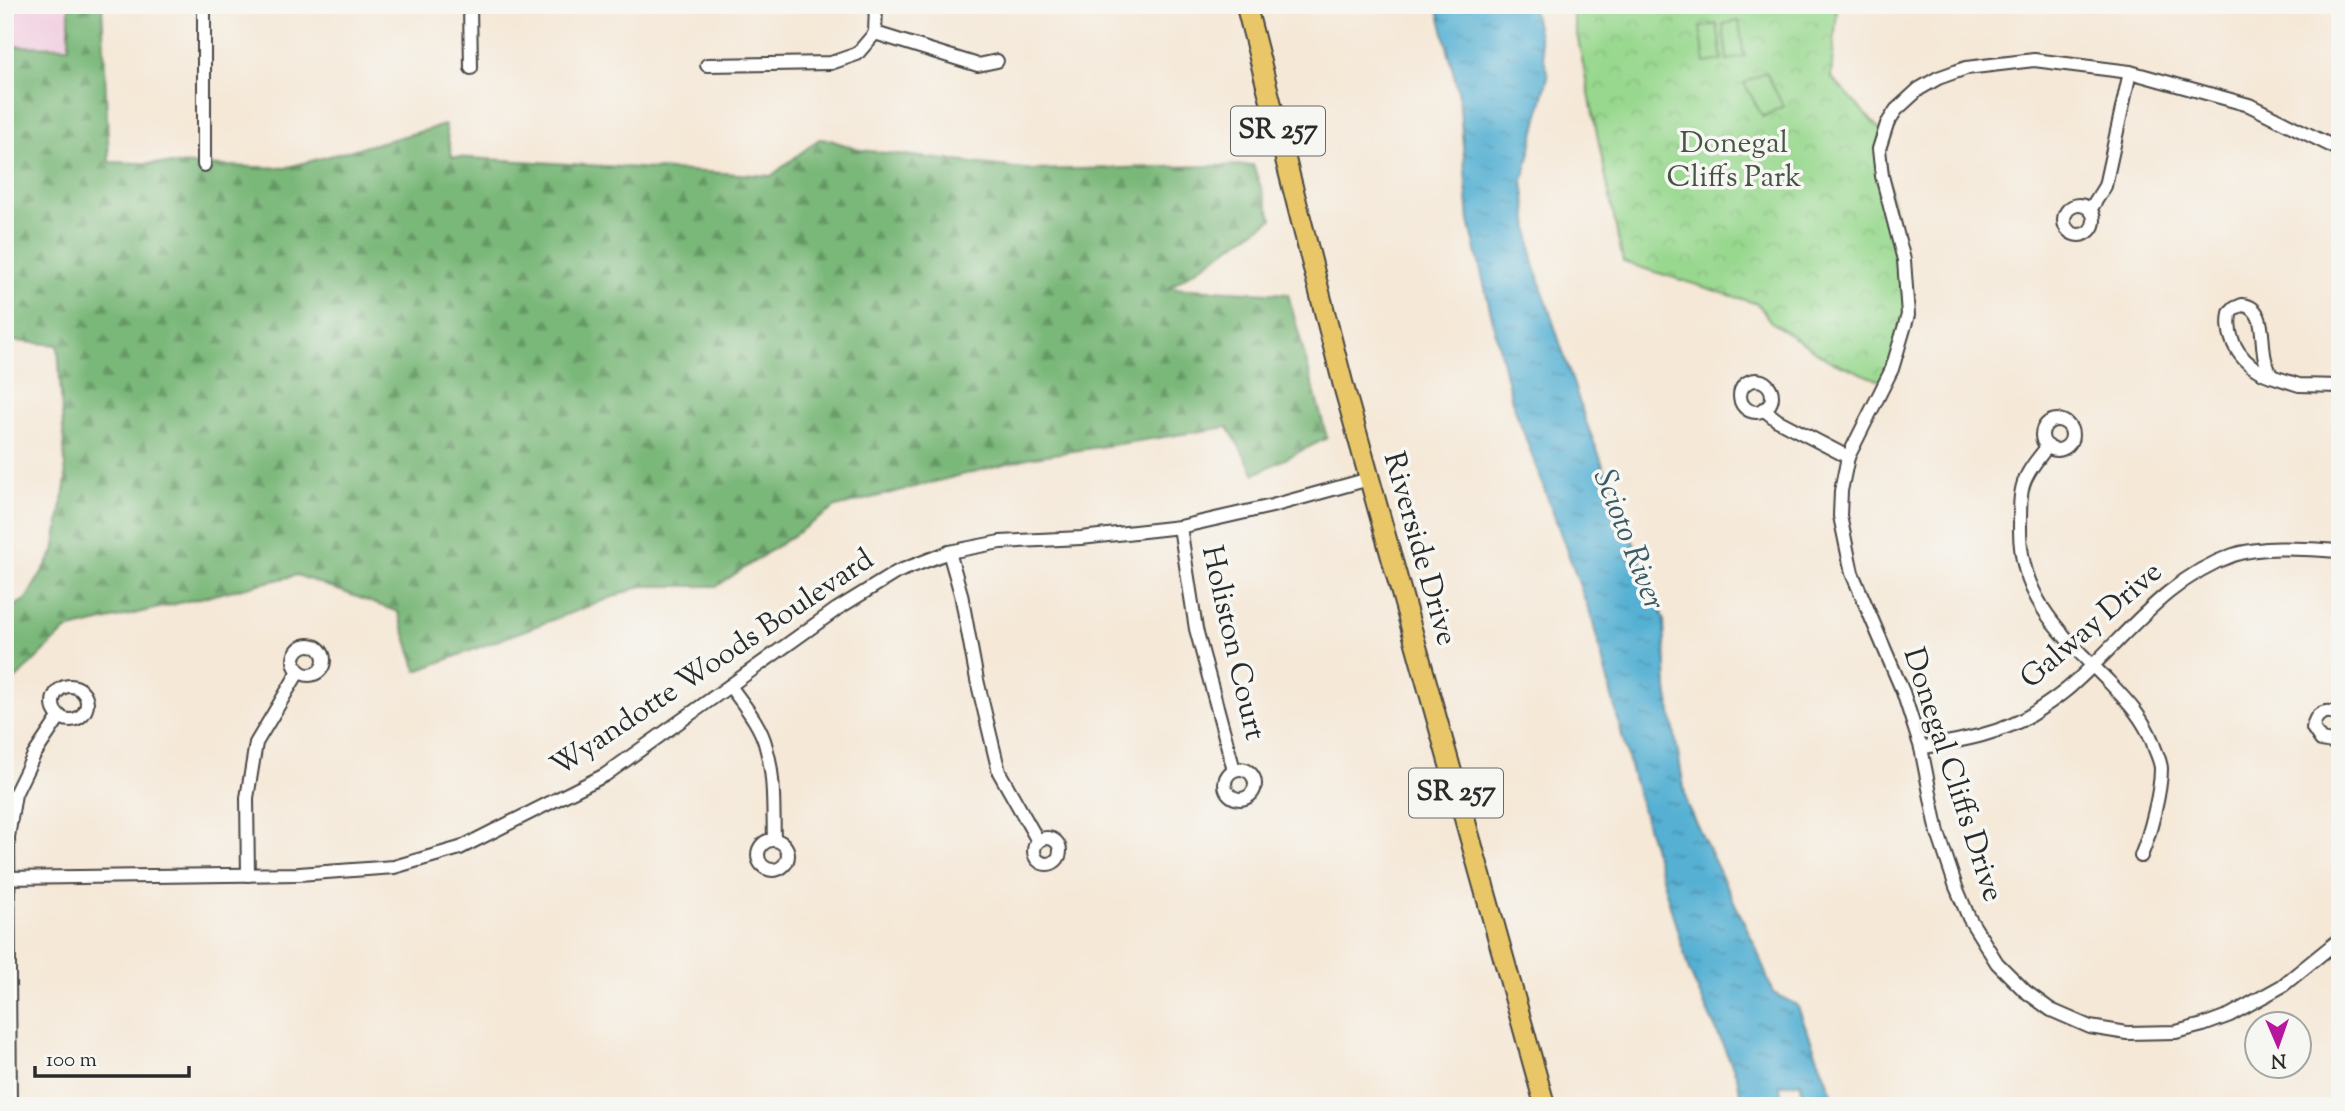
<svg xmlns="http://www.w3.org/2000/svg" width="2345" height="1111" font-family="'Sorts Mill Goudy',serif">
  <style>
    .built { fill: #f2cfe1 }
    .forest { fill: url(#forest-firs); stroke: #527252; stroke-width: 2 }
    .park { fill: url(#park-crowns); stroke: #62825c; stroke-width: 2 }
    .garden { fill: #98d88e; stroke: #62825c; stroke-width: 2 }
    .water { fill: url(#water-ripples); stroke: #406e7f; stroke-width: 2 }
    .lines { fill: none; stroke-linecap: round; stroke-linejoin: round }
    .street-casing { stroke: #494745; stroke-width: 16 }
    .primary-casing { stroke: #494745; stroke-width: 23 }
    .street { stroke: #fff; stroke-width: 12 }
    .primary { stroke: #e9c769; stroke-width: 19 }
    .labels { text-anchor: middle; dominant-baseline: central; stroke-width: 7; stroke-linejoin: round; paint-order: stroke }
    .shield { fill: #f6f6f2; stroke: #686867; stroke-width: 2 }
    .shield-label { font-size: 28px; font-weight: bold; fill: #2b2b2b }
    .park-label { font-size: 30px; fill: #465644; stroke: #f6f6f2 }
    .street-label { font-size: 30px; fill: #2b2b2b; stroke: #f6f6f2 }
    .water-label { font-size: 32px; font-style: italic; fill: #3a5a66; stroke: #f6f6f2 }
  </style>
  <defs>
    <pattern id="forest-firs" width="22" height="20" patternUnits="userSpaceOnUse" patternTransform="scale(1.75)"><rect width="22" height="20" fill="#7ab879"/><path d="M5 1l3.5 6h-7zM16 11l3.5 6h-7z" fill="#649663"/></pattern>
    <pattern id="park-crowns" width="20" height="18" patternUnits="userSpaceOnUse" patternTransform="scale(1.75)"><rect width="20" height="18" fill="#98d88e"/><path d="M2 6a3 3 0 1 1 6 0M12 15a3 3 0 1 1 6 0" fill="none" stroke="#83ba7b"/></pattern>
    <pattern id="water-ripples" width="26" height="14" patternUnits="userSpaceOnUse" patternTransform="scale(1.75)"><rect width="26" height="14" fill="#55b0d3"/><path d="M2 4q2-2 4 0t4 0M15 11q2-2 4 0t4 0" fill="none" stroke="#478fab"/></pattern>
  </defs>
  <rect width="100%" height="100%" fill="#f6f6f2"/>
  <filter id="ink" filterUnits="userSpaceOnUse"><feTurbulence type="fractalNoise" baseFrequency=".0143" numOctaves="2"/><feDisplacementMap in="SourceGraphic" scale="14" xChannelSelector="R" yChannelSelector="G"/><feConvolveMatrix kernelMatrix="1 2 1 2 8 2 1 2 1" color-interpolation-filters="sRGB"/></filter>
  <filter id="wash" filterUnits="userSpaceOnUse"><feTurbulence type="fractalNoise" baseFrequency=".00686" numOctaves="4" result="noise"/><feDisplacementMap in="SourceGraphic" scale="28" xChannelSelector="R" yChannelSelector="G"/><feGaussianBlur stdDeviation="1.57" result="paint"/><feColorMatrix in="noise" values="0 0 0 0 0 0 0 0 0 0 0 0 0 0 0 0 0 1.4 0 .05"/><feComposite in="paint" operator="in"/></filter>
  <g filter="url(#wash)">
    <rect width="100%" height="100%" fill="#f5e8d7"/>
    <polygon class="built" points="5,5 69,5 69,47 5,46"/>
    <polygon class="forest" points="69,5 102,5 109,162 285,168 445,125 452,157 771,176 819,139 830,140 860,150 1033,170 1253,165 1272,219 1169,288 1288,294 1327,438 1255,474 1228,427 1028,458 836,507 717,586 642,586 417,671 398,612 297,575 66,630 5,689 5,612 26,599 54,552 66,480 58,345 5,340 5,46 69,47"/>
    <polygon class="park" points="1571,5 1834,5 1837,11 1831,77 1883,133 1880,143 1904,260 1908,315 1885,383 1827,359 1770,321 1758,304 1623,262"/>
    <g class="garden">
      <polygon points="1739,21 1744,57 1727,60 1723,24"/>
      <polygon points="1717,24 1722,60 1705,63 1700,27"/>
      <polygon points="1766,72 1783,106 1763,117 1744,83"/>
    </g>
    <polygon class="water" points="1437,5 1532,5 1548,76 1523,181 1533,261 1586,422 1664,620 1667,690 1687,805 1755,945 1773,993 1797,1005 1837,1106 1805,1106 1800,1082 1780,1086 1782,1106 1743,1106 1737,1076 1689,971 1632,774 1592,619 1512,401 1469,221 1459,95"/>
  </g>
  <g filter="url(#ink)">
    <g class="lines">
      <g class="street-casing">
        <g id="street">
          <polyline points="470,5 471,68"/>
          <polyline points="875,33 978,65 997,61"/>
          <polyline points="707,65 831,63 857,54 875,33 876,5"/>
          <polyline points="2340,150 2249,105 2130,72 2034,60 1966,68 1938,78 1919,89 1896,110 1887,124 1879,149 1882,176 1904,260 1908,315 1892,369 1848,457 1841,491 1840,516 1852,573 1903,692 1921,748 1938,833 1956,887 1969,918 1997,963 2025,991 2051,1010 2090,1027 2127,1033 2176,1032 2203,1025 2230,1015 2282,986 2340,939"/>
          <polyline points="204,165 204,5"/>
          <circle cx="2079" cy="220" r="15"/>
          <polyline points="2090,210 2105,186 2130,72"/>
          <path d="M2242 305C2267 307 2260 340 2265 359 2266 364 2269 370 2271 376 2244 367 2225 342 2230 313L2235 308Z"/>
          <polyline points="2271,376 2299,385 2340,386"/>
          <circle cx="1756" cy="396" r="16"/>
          <polyline points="1763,409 1777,420 1848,457"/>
          <circle cx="2057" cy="435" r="15"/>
          <path d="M2048 446C2020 480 2020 485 2020 528 2019 600 2064 636 2110 683 2128 702 2144 719 2153 743 2155 751 2161 761 2161 769 2161 792 2150 834 2141 856"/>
          <polyline points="1180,527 1196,629 1234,770"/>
          <polyline points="949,552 961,594 977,680 999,772 1038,841"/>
          <circle cx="309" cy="660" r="15"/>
          <path d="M730 686C743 704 761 725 766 747 775 777 773 809 774 840"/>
          <circle cx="70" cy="703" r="17"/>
          <path d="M2340 716C2327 707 2315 713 2313 728L2321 740 2332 742 2340 737"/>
          <path d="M1921 748C1956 741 1998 735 2029 716 2043 707 2059 697 2072 685 2124 639 2165 579 2233 555 2264 545 2307 549 2340 551"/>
          <circle cx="1240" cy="784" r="15"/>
          <circle cx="1047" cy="851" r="13"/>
          <circle cx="773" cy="855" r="15"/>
          <polyline points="248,875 247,798 256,743 299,671"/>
          <polyline points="5,878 299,874 394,867 460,848 605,775 837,609 897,572 949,552 1000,542 1081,538 1180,527 1272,506 1369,479"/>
          <polyline points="10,1106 8,837 15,794 34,755 60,716"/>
        </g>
      </g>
      <g class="primary-casing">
        <polyline id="primary" points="1246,5 1343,384 1545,1106"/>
      </g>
      <use href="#street" class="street"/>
      <use href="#primary" class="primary"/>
    </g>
  </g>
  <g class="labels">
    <g class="shield">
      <rect x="1231" y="106.5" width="94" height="49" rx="5"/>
      <rect x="1409" y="768.5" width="94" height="49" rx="5"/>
    </g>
    <g class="shield-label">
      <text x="1278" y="131">SR 257</text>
      <text x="1456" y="793">SR 257</text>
    </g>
    <g class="park-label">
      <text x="1734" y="144">Donegal<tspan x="1734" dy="34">Cliffs Park</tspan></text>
    </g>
    <g class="street-label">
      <text transform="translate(1419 549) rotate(74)">Riverside Drive</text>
      <text transform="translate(2092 626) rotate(-41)">Galway Drive</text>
      <text transform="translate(1232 643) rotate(77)">Holiston Court</text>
      <text transform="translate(713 664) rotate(-34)">Wyandotte Woods Boulevard</text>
      <text transform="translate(1952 775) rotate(72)">Donegal Cliffs Drive</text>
    </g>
    <g class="water-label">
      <text transform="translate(1628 540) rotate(69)">Scioto River</text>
    </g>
  </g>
  <rect width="2345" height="1111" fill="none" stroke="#f6f6f2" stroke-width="28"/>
  <g transform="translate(2278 1045) rotate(178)"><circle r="33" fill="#f6f6f2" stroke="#a5a5a2" stroke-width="2"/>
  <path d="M0-5L12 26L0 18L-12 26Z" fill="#b5179e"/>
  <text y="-10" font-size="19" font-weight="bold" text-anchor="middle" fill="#2b2b2b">N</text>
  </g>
  <path d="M35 1066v10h154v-10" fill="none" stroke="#2b2b2b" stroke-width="3.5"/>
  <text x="46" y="1066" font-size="21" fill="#2b2b2b" stroke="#f6f6f2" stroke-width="5" paint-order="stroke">100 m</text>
</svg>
